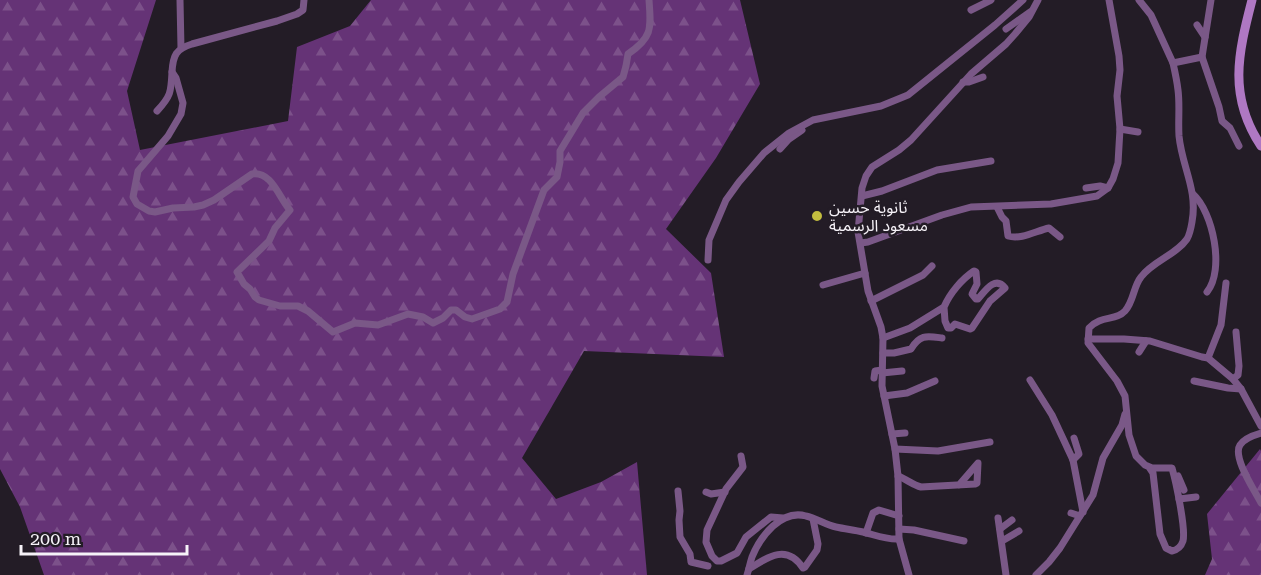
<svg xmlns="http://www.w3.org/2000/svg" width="1261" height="575" font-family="'Roboto Serif','Noto Sans Arabic',serif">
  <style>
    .forest { fill: url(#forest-firs) }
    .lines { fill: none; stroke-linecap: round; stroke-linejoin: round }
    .minor { stroke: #7a5887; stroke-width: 7 }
    .secondary { stroke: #af78c3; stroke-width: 9 }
    .poi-dot { fill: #c3bd3f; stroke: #231c26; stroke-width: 2 }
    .labels { text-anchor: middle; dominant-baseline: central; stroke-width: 5; stroke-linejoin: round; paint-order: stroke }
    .poi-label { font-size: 16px; fill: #f6f2f8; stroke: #231c26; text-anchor: start }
  </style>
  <defs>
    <pattern id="forest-firs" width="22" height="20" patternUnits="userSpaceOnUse" patternTransform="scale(1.5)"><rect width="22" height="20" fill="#653376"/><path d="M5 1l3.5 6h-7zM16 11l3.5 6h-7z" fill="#7c518a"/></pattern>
  </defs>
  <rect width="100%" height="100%" fill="#231c26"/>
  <g class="forest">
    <polygon points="0,0 156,0 127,91 140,150 288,121 297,47 350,26 371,0 740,0 760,84 716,158 666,229 711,273 724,357 584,351 522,458 556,499 601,482 637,462 647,575 44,575 20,507 0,469"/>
    <polygon points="1260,449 1261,451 1261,575 1205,575 1212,559 1207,514"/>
  </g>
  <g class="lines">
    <g class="minor">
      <polyline points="180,0 181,48"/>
      <path d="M304 0 303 10 297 14 277 21 192 44C176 49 173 55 172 72L176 78 183 103 181 114 168 136 138 171 133 197 137 204 149 211 155 212 173 208 194 207 203 205 214 200 252 174C272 171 279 198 290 210L275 228 269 241 237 272 244 284 250 289 255 297 259 300 280 306H298L308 311 333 332 355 323 378 325 408 314 423 317 433 323 443 318 451 310H456L465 317 472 319 500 309 507 302 513 274 544 190 557 177 560 162V151L583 113 599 97 623 77 626 66 628 54C653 37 651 28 649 0"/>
      <polyline points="1139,0 1151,15 1173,63 1202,57 1219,107 1222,121 1230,128 1239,146"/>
      <polyline points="971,10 991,0"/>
      <polyline points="1197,25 1205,37"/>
      <polyline points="1006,29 1030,12"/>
      <polyline points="1202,57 1211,0"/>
      <polyline points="963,82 969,82 983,77"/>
      <path d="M157 111C171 96 171 92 172 72"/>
      <polyline points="1120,129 1138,132"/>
      <polyline points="780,149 789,139 802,130"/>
      <polyline points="1086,188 1100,186 1108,188"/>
      <path d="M1193 194C1213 212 1225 270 1207 292"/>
      <polyline points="862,196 882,191 937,170 991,161"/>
      <path d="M997 207 1002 217 1006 221 1008 236C1021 240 1036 231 1049 228L1060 237"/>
      <polyline points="861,243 868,242 942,215 971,207 1051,204 1097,196 1108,188 1113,179 1118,163 1120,129 1117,96 1120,70 1119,56 1109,0"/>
      <polyline points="708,260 709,240 726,200 739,182 764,153 789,133 813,120 881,106 908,95 995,25 1023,0"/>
      <polyline points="823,285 865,273"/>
      <polyline points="871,301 923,275 932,266"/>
      <path d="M883 338 910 328 944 307C950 293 962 279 974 271L976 272 977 284 972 294 976 299H978C985 291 995 275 1005 288L990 301 972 328 970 329 955 324 951 328H948L945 321 944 307"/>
      <polyline points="1088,339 1124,339 1150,341 1202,357 1208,358 1233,379 1241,389 1261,426"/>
      <polyline points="1139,352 1146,341"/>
      <path d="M883 353H894L911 349C920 334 927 336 942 338"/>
      <polyline points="1208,358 1221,325 1226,283"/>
      <polyline points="882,373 902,371"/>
      <polyline points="874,378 875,371 882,370"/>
      <polyline points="1233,379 1238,375 1239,366 1236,332"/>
      <polyline points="1030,380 1052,415 1073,460 1083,512"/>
      <polyline points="1194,381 1228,388 1241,389"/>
      <polyline points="884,396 907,393 935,381"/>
      <path d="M1261 433C1254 435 1244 438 1240 445 1232 457 1255 491 1261 503"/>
      <polyline points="892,434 905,433"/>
      <polyline points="895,449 938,451 990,442"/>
      <polyline points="741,456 743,467 726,489 707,530 706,542 712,556 717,561 721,561 737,553 746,537 771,517 783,518"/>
      <polyline points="1073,460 1079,454 1074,438"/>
      <path d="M1149 467 1153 473 1160 534 1166 548 1172 551C1177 550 1181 547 1183 541 1186 529 1176 482 1172 468H1152L1145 465 1136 456 1129 435 1125 396 1117 381 1088 343 1089 328C1101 315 1116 321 1125 311 1134 301 1133 287 1141 277 1153 261 1176 255 1187 239 1190 234 1191 228 1192 222 1198 190 1182 167 1179 136 1178 121 1180 105 1178 90 1177 81 1175 72 1173 63"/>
      <path d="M898 476C906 479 913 485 921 487L975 484 977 483 978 463 959 485"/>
      <polyline points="1178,476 1184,490"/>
      <polyline points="678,491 680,511 679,520 680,537 690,554 691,562 708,566"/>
      <polyline points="706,492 711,494 725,492"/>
      <polyline points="1179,499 1196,497"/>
      <polyline points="1071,513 1080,516"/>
      <polyline points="998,518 1006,575"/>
      <polyline points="899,529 914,530 964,541"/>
      <polyline points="1000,529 1012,520"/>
      <polyline points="866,533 873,513 879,510 899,516"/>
      <polyline points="1002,541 1019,531"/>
      <path d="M749 569C769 556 787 544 803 568L805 567 817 550 818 544 813 519"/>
      <path d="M747 575C749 569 750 563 752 557 760 537 781 509 806 516 816 518 826 525 836 527 845 529 854 530 863 532 875 535 887 540 899 539"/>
      <polyline points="909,575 899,539 898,476 895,449 882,386 883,338 881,327 868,291 858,232 862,188 866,176 872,167 899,150 911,140 971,74 1006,44 1015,34 1029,17 1038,0"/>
      <polyline points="1036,575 1049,562 1060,548 1093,495 1103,458 1122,425 1125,414"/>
    </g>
    <path class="secondary" d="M1252 0C1238 54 1228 96 1261 146"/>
  </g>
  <circle class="poi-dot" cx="817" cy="216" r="6"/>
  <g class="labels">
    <g class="poi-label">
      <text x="829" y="207">ثانوية حسين<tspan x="829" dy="18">مسعود الرسمية</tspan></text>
    </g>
  </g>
  <path d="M21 545v9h166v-9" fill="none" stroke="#f6f2f8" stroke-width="3"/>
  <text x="30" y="545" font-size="18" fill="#f6f2f8" stroke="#231c26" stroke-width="4.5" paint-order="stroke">200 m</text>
</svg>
